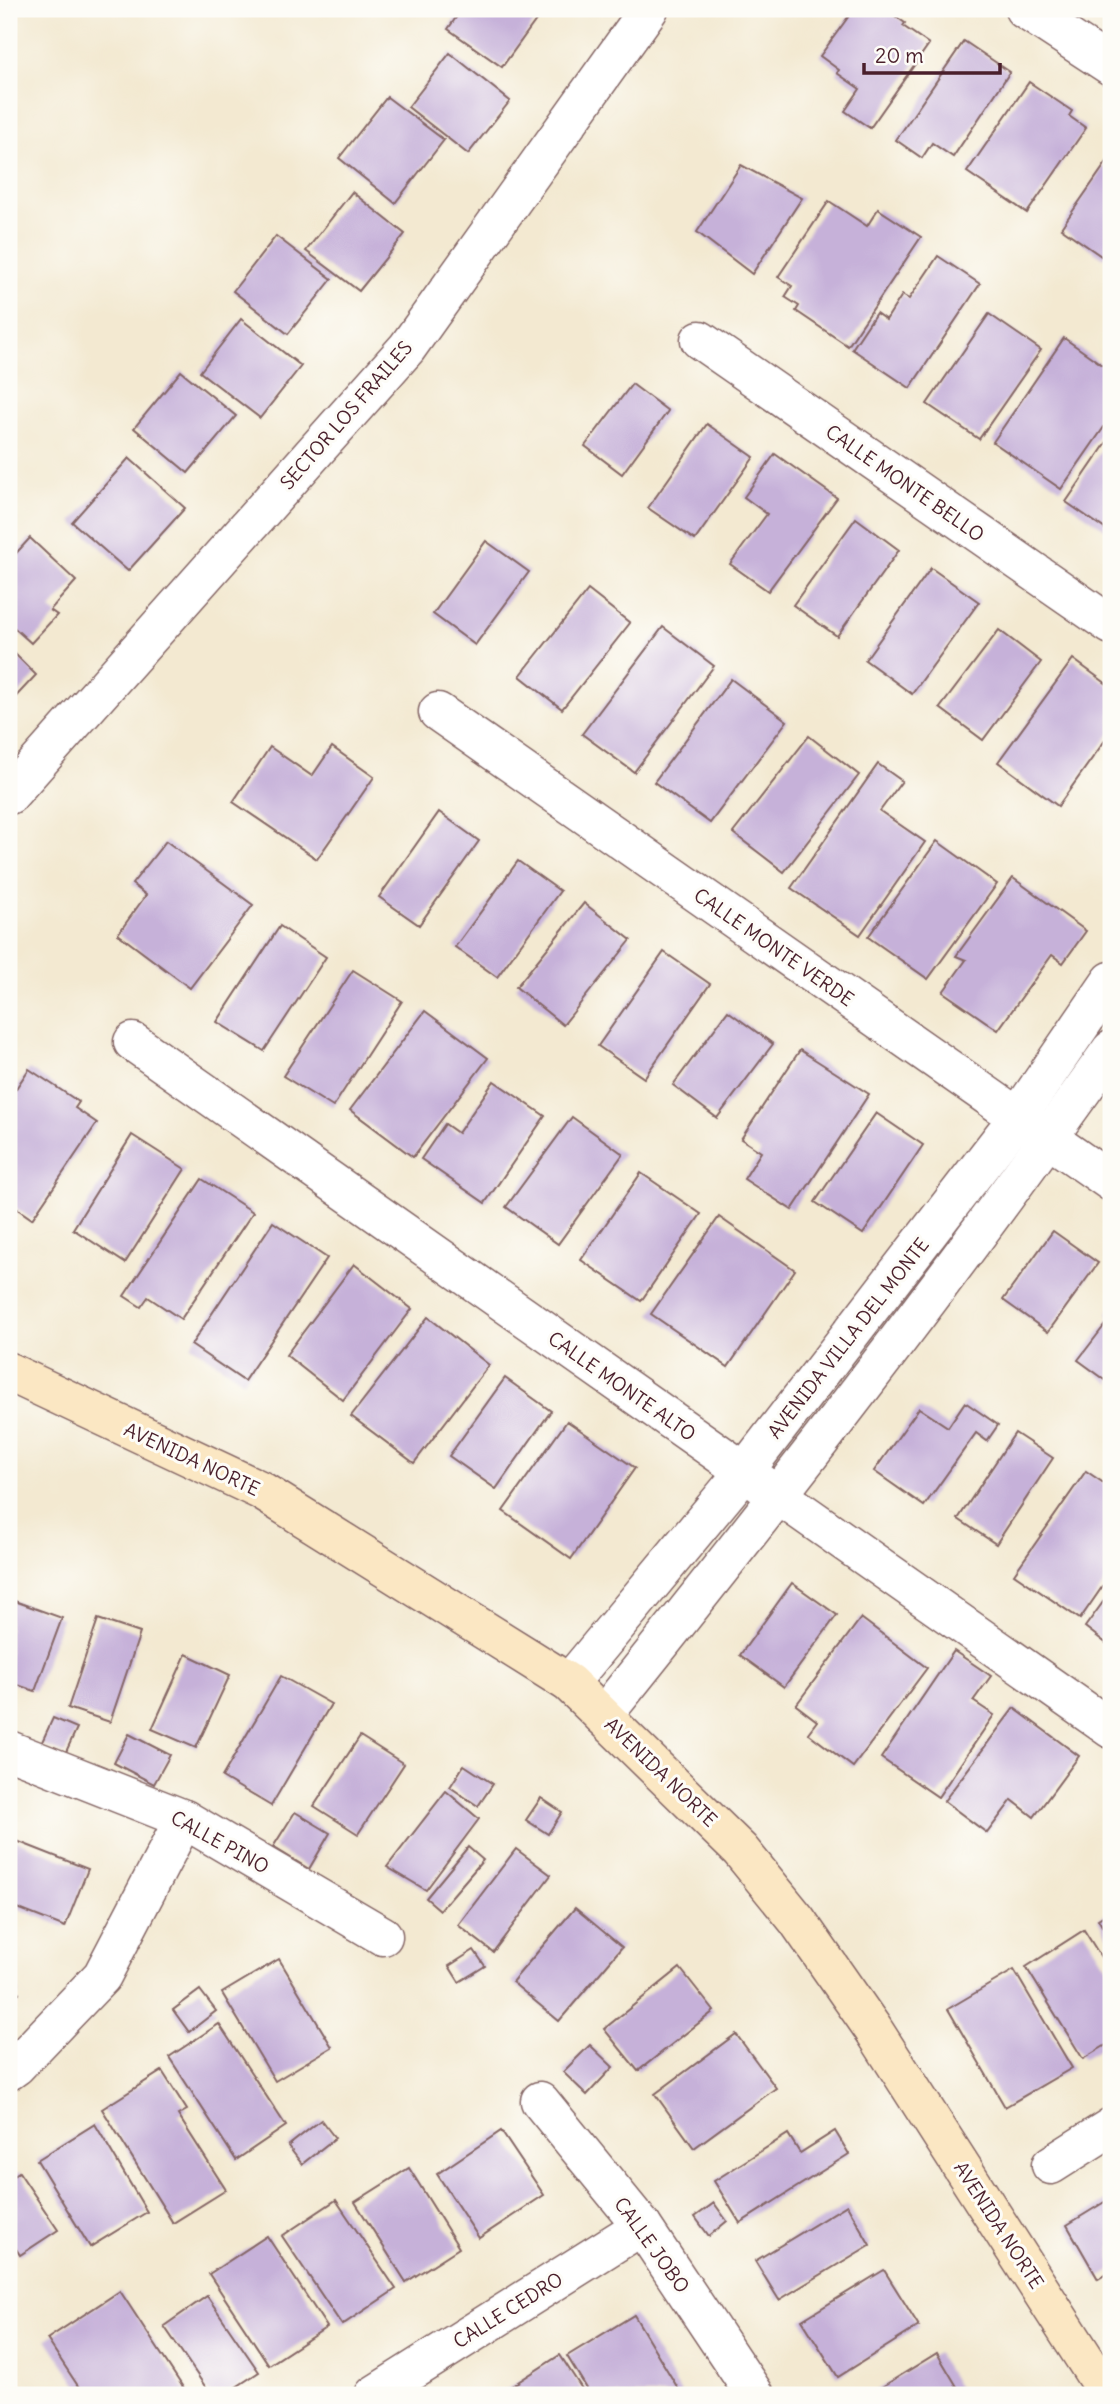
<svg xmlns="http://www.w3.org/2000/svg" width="1120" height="2404" font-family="Delius,sans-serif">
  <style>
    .building { fill: #c6b1d9 }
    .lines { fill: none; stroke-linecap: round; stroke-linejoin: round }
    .street-casing { stroke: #856665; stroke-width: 41 }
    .secondary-casing { stroke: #856665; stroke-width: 41 }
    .street { stroke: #fff; stroke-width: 38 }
    .secondary { stroke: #fbe7c3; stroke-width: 38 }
    .labels { text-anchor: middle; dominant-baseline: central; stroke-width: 6; stroke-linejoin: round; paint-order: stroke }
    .street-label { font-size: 19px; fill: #4a1f2b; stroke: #fdfcf7 }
  </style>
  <rect width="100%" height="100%" fill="#fdfcf7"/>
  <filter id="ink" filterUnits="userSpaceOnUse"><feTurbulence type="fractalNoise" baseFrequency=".0143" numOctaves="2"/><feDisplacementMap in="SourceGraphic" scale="14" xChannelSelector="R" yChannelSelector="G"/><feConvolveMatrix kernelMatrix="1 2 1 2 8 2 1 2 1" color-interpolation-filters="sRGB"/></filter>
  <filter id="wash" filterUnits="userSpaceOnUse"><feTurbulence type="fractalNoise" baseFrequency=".00686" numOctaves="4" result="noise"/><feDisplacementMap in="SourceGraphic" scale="28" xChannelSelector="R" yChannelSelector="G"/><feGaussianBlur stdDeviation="1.57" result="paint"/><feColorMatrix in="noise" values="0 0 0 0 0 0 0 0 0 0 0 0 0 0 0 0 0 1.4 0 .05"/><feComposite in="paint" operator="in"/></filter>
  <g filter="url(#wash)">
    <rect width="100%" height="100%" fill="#f3e9d1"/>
    <g id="blocks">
      <g class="building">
        <polygon points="462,9 544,9 502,67 448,29"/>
        <polygon points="854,9 885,9 905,23 903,26 929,44 870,128 845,111 860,89 837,73 839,70 820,56"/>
        <polygon points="964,41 1010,72 953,157 932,143 922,158 896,140"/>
        <polygon points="450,53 510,101 468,154 408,107"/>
        <polygon points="1029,82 1072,111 1069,116 1086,128 1027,213 967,172"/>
        <polygon points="387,97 444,140 395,203 339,158"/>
        <polygon points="1111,156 1111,248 1104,258 1061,228"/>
        <polygon points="741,165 802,198 752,274 697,232"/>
        <polygon points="352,192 405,234 359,291 306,251"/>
        <polygon points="829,201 867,226 878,209 921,237 848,346 796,311 799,306 785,297 792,286 778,277"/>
        <polygon points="276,236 332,279 288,334 233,291"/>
        <polygon points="938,256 980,284 910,388 852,349 876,313 886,320 902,295 909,299"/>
        <polygon points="989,314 1041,350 979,439 927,404"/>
        <polygon points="241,319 301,366 260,418 200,372"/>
        <polygon points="1064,338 1111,371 1111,417 1061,489 993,442"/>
        <polygon points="181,371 236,416 188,473 134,428"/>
        <polygon points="632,384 668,411 622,474 585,446"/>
        <polygon points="707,424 754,457 695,540 648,508"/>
        <polygon points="1111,436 1111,533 1066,502"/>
        <polygon points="775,454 837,498 768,591 730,564 767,514 744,497"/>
        <polygon points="129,458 185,508 128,571 72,522"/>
        <polygon points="856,518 899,550 837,636 793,605"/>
        <polygon points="30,538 76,581 50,610 57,615 31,643 9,623 9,561"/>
        <polygon points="486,541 529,572 475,645 433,614"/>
        <polygon points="931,568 979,602 912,694 865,660"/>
        <polygon points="588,590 630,623 562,709 520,676"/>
        <polygon points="663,627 714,666 634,772 582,734"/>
        <polygon points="999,630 1041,662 983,740 940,708"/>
        <polygon points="9,648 36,675 9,704"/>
        <polygon points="1073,659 1111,687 1111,732 1058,806 998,762"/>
        <polygon points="731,679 787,721 710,823 654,782"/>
        <polygon points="809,736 859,775 784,872 733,833"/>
        <polygon points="270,747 312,776 332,747 374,777 317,859 233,802"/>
        <polygon points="878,764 902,781 880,811 925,842 860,935 791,888"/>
        <polygon points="439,812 479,841 419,925 379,897"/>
        <polygon points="166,841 253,905 190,988 118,934 146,895 132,884"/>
        <polygon points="937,841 997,884 928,979 868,937"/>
        <polygon points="518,861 560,891 497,977 455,947"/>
        <polygon points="1013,878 1086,931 1063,963 1052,955 998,1030 943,992 966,960 956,956"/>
        <polygon points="584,903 631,940 563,1025 516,987"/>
        <polygon points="280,926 326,957 264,1051 217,1022"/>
        <polygon points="664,952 710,984 644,1078 598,1046"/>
        <polygon points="353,970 402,1001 333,1107 283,1076"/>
        <polygon points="425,1011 488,1058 413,1157 350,1110"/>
        <polygon points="728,1011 773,1044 717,1118 673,1085"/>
        <polygon points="800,1050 869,1094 792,1210 744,1179 761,1152 741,1139"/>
        <polygon points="29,1069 79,1102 75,1108 97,1123 32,1219 9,1203 9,1099"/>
        <polygon points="494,1081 545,1116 485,1203 421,1159 445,1124 458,1133"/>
        <polygon points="876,1113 923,1145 863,1234 815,1202"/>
        <polygon points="572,1117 623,1154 558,1244 506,1207"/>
        <polygon points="132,1135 185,1169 125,1263 73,1229"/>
        <polygon points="641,1173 701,1214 641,1301 581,1260"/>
        <polygon points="202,1179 253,1212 181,1319 148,1297 141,1307 124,1296"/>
        <polygon points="719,1217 795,1270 728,1367 651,1314"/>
        <polygon points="273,1222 327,1258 244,1381 191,1345"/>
        <polygon points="1053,1231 1098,1263 1048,1332 1003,1300"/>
        <polygon points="354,1264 412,1309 343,1400 286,1355"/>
        <polygon points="1111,1308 1111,1384 1078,1360 1111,1317 1107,1314"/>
        <polygon points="428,1317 489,1365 414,1463 351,1416"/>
        <polygon points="505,1378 551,1411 496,1489 449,1456"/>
        <polygon points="965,1402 998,1425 987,1441 976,1433 924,1506 874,1471 919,1408 948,1427"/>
        <polygon points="567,1421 635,1468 571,1559 503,1511"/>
        <polygon points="1015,1433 1053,1458 996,1544 958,1519"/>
        <polygon points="1086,1471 1111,1488 1111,1574 1080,1619 1014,1574"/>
        <polygon points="792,1583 837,1615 784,1687 740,1655"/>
        <polygon points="1111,1591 1111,1647 1085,1627"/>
        <polygon points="9,1599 62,1618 35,1691 9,1682"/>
        <polygon points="861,1618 927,1668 853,1767 808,1733 817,1721 796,1705"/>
        <polygon points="98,1619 140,1633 110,1722 68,1708"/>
        <polygon points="954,1651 991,1676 973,1701 994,1715 938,1797 881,1758"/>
        <polygon points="186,1654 230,1675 196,1748 152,1729"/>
        <polygon points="281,1676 331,1704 271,1806 222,1777"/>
        <polygon points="1014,1708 1079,1756 1034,1817 1012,1800 987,1833 944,1801"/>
        <polygon points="53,1718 77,1728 65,1754 41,1744"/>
        <polygon points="129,1734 170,1755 154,1784 114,1763"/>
        <polygon points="360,1736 404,1764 358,1834 314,1806"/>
        <polygon points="464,1765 493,1784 478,1806 450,1787"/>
        <polygon points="446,1791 479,1819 426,1890 387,1867"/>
        <polygon points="541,1798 562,1812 548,1834 526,1820"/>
        <polygon points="295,1812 330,1833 309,1869 273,1847"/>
        <polygon points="9,1838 88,1869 65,1927 9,1905"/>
        <polygon points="468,1847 483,1860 440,1910 426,1898"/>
        <polygon points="516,1849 551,1875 493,1952 458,1925"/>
        <polygon points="575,1908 622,1947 559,2021 512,1982"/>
        <polygon points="1111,1911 1111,1941 1098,1919"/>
        <polygon points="1084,1930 1111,1973 1111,2042 1083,2059 1026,1967"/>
        <polygon points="474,1950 485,1966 459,1982 449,1966"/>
        <polygon points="279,1959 332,2047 275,2081 222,1993"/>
        <polygon points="680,1968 714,2011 638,2071 604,2029"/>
        <polygon points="1014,1970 1072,2068 1005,2107 948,2009"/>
        <polygon points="9,1976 19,1993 9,1999"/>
        <polygon points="200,1990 216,2011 189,2032 173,2010"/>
        <polygon points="219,2024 286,2126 236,2160 169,2057"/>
        <polygon points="736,2034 776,2088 694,2148 655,2094"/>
        <polygon points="590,2045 613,2067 587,2095 563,2072"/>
        <polygon points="162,2071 187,2110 178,2115 226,2190 173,2223 102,2109"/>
        <polygon points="321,2120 335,2138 302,2164 288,2146"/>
        <polygon points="95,2124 147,2212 90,2247 37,2160"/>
        <polygon points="501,2131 544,2195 479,2238 437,2174"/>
        <polygon points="835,2131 849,2154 740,2223 714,2181 788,2134 800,2153"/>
        <polygon points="409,2168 459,2248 406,2282 355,2202"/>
        <polygon points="19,2172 58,2230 20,2255 9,2238 9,2179"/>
        <polygon points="1111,2198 1111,2271 1098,2279 1067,2225"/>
        <polygon points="336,2200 396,2289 342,2325 282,2236"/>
        <polygon points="714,2203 727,2221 709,2236 695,2217"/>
        <polygon points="847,2205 870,2245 779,2300 755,2261"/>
        <polygon points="267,2236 327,2327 269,2365 209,2274"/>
        <polygon points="884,2270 919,2326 838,2377 802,2320"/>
        <polygon points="120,2291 188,2395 84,2395 47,2339"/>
        <polygon points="207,2296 259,2372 224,2395 211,2395 164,2326"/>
        <polygon points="634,2315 682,2395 591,2395 567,2356"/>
        <polygon points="937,2353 962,2395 869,2395"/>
        <polygon points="560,2355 586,2395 507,2395 504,2391"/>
      </g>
    </g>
  </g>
  <g filter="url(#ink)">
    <use href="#blocks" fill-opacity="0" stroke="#856665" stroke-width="2"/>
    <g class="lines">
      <g class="street-casing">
        <g id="street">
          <polyline points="1024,9 1111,66"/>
          <polyline points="700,340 1111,625"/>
          <polyline points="438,712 1111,1182"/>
          <polyline points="9,795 407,348 649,9"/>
          <polyline points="133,1042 1111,1729"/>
          <polyline points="569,1683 744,1472 1017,1118 1111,981"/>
          <path d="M603 1716C778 1498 950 1278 1111 1050"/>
          <polyline points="9,1750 184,1819 383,1936"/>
          <polyline points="9,2071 16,2066 102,1976 184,1819"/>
          <polyline points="540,2101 642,2226 755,2395"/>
          <polyline points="1051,2165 1111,2127"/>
          <polyline points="374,2395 642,2226"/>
        </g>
      </g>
      <g class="secondary-casing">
        <polyline id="secondary" points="9,1372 260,1490 569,1683 740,1850 797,1920 873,2029 1108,2395"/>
      </g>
      <use href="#street" class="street"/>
      <use href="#secondary" class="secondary"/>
    </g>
  </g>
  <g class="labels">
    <g class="street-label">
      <text transform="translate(346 415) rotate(-49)">SECTOR LOS FRAILES</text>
      <text transform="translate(905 483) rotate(35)">CALLE MONTE BELLO</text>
      <text transform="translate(774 947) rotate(35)">CALLE MONTE VERDE</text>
      <text transform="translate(848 1338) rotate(-52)">AVENIDA VILLA DEL MONTE</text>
      <text transform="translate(622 1386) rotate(35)">CALLE MONTE ALTO</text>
      <text transform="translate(192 1459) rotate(25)">AVENIDA NORTE</text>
      <text transform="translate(661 1772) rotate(44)">AVENIDA NORTE</text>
      <text transform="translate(220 1842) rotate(29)">CALLE PINO</text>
      <text transform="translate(999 2225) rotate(57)">AVENIDA NORTE</text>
      <text transform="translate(652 2245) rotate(54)">CALLE JOBO</text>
      <text transform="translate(508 2310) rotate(-32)">CALLE CEDRO</text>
    </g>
  </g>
  <rect width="1120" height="2404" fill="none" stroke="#fdfcf7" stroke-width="35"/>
  <path d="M864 63v10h136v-10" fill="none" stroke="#4a1f2b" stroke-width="3.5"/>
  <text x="875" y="63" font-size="21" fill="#4a1f2b" stroke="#fdfcf7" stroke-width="5" paint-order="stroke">20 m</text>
</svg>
